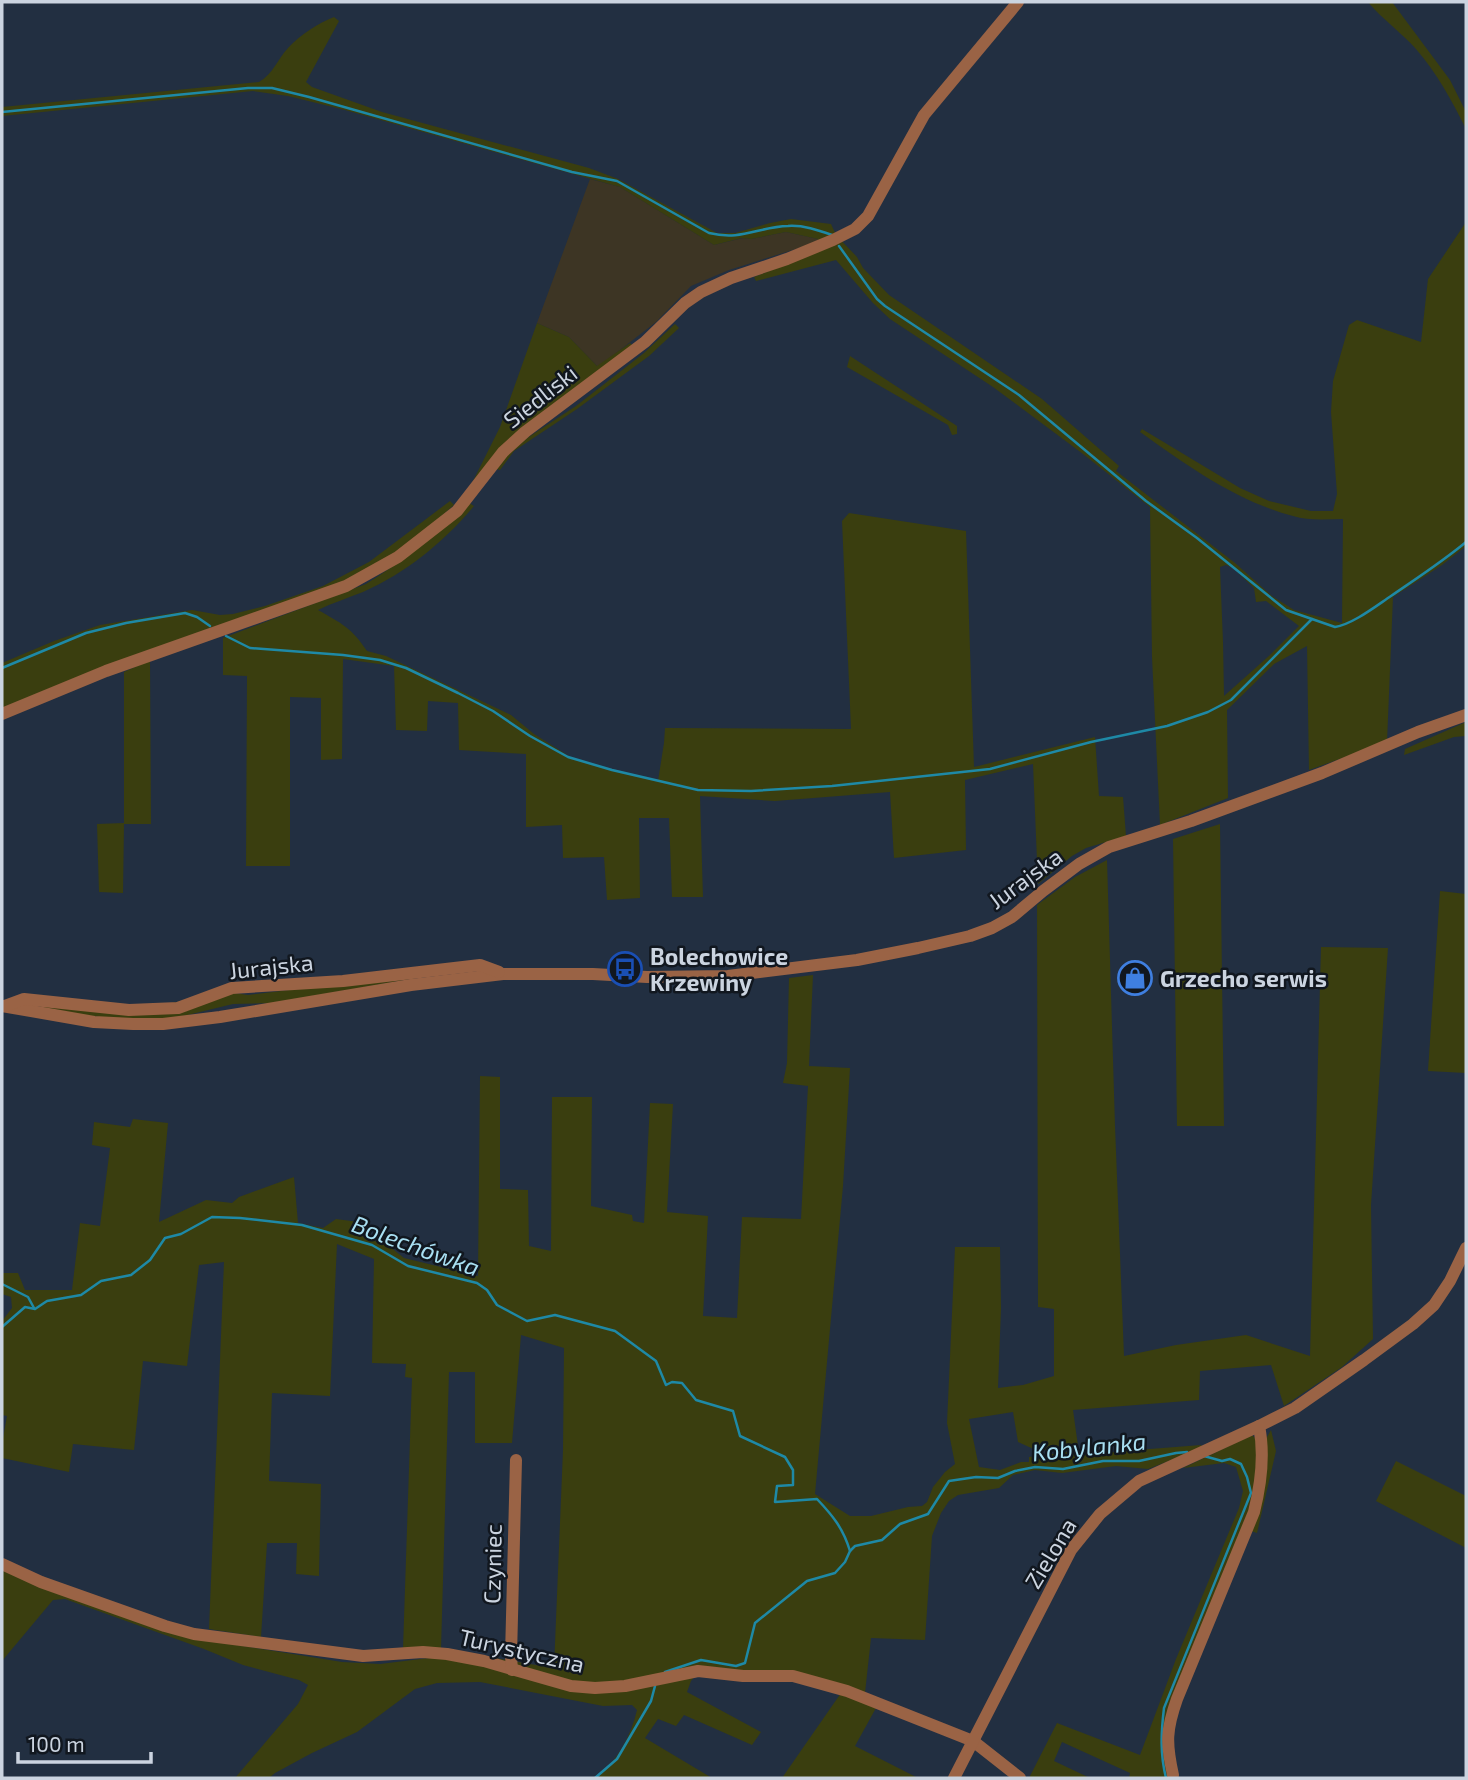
<svg xmlns="http://www.w3.org/2000/svg" width="1468" height="1780" font-family="'Exo 2',sans-serif">
  <style>
    .industrial { fill: #3d3524 }
    .green { fill: #3a3e0f; fill-rule: evenodd }
    .lines { fill: none; stroke-linecap: round; stroke-linejoin: round }
    .stream { stroke: #1e89a6; stroke-width: 2.5 }
    .minor { stroke: #9a6345; stroke-width: 12 }
    .labels { text-anchor: middle; dominant-baseline: central; stroke-width: 5; stroke-linejoin: round; paint-order: stroke }
    .street-label { font-size: 23px; fill: #cbd4e0; stroke: #11171f }
    .poi-label { font-size: 23px; font-weight: bold; fill: #cbd4e0; stroke: #11171f; text-anchor: start }
    .water-label { font-size: 24px; font-style: italic; fill: #a8dff2; stroke: #11171f }
  </style>
  <rect width="100%" height="100%" fill="#222f41"/>
  <polygon class="industrial" points="590,179 620,187 714,245 743,238 751,239 786,232 818,239 818,242 729,270 691,286 656,322 598,367 569,337 537,323"/>
  <g class="green">
    <path d="M1368 2H1392L1450 80 1466 112V129C1452 101 1437 73 1416 49 1401 32 1382 19 1368 2Z"/>
    <path d="M334 17 339 21 306 82 312 87 382 112 589 168 618 179 717 233H735L770 223 791 219 831 224 836 235 857 257 863 268 889 295 1042 399 1119 466 1116 471 1235 563 1272 596 1294 610 1342 623 1343 519C1327 519 1309 521 1293 516 1236 501 1188 466 1140 432L1142 429 1240 488 1269 501 1311 511H1333L1337 494 1331 412 1333 381 1349 325 1357 320 1421 342 1428 279 1466 222V546L1442 565 1393 597 1387 742 1309 770 1307 646 1274 664 1227 710 1228 798 1160 825 1152 657 1150 507 1083 454 993 387 890 319 873 303 836 260 756 281 754 277 820 251 818 239 786 232 751 239 742 238 714 245 620 187 345 110 288 96 253 91 2 116V107L259 82C273 74 277 60 288 48 301 34 317 24 334 17ZM1226 565 1233 568 1254 588 1256 602 1266 601 1299 626 1270 655 1224 696 1223 642 1220 567Z"/>
    <polygon points="537,323 569,337 597,366 630,343 634,347 472,483 500,427"/>
    <polygon points="675,324 679,328 649,356 577,409 514,451 500,470 496,469 512,448 576,406 644,353"/>
    <polygon points="850,356 957,426 957,434 952,435 948,425 847,367"/>
    <polygon points="450,501 454,505 407,546 346,583 2,709 2,663 54,641 100,625 192,610 220,615 233,614 265,606 323,586 369,562"/>
    <path d="M469 503 474 506C444 542 406 573 363 592 348 598 332 603 318 610 341 623 352 628 367 651L386 656 511 715 534 734 572 758 609 769 658 781 664 743 665 728 851 729 842 521 849 513 966 531 974 767 1095 737 1099 796 1123 797 1126 836 1086 848 1072 856 1038 884 1033 764 965 780 966 850 894 858 890 792 775 801 700 796 703 897H672L669 818H639L640 898 607 900 604 857 563 858 562 825 526 827V754L459 750 458 703 428 701 427 731 396 730 394 666 343 659 342 759 321 760V698L290 697V866H246L247 676 223 675V638L366 584C403 561 437 533 469 503Z"/>
    <polygon points="150,660 151,824 124,824 123,893 99,892 97,824 124,823 124,672"/>
    <polygon points="1466,722 1466,736 1454,737 1404,755 1405,749"/>
    <polygon points="1220,824 1224,1126 1177,1126 1173,839"/>
    <path d="M1107 860 1115 1126 1124 1356 1176 1345 1246 1335 1310 1356 1321 947 1388 948 1371 1205 1373 1339 1342 1367 1284 1406 1271 1365 1200 1371 1199 1400 1073 1410 1078 1446 1038 1451 1018 1442 1013 1412 969 1419 979 1467 1000 1470 1021 1462H1029V1457L1067 1452H1112L1201 1445 1202 1448 1148 1469 1116 1466 1062 1473 1035 1470 1013 1475 999 1488 958 1495 949 1501 941 1513 932 1536 925 1640 871 1638 865 1693 794 1671 695 1676 691 1681 687 1692 761 1732 752 1745 684 1715 676 1726 658 1719 645 1738 712 1778H597C617 1761 631 1736 637 1710L632 1705 603 1706 480 1682 437 1683 415 1689 357 1732 312 1753 275 1773 269 1778H235L298 1704 308 1685 299 1680 243 1665 204 1649 65 1599 53 1600 2 1661V1568L200 1639 342 1662 380 1664 429 1658 403 1649 412 1378 405 1377 406 1364 372 1363 374 1259 337 1244 330 1396 272 1393 269 1481 321 1484 319 1576 296 1574 297 1543H267L261 1637 209 1629 224 1262 199 1265 187 1366 143 1361 134 1450 73 1444 69 1472 2 1458V1444L7 1416 2 1415V1321L12 1308 11 1297 2 1294V1273H18L25 1290H72L80 1223 100 1226 110 1148 92 1145 94 1122 130 1127 133 1119 168 1123 159 1222 206 1200 232 1203 239 1197 294 1177 298 1223 323 1228 336 1219 359 1222 363 1237 389 1246 404 1258 478 1276 480 1076 500 1077V1189L528 1190 529 1246 551 1251 552 1097H592L591 1206 632 1215 633 1221 644 1223 650 1103 673 1104 667 1212 708 1216 703 1316 737 1318 742 1217 801 1219 808 1086 783 1083 787 1063 789 978 813 975 809 1066 850 1068 843 1186 815 1494 850 1516H871L908 1507 922 1506 927 1502 933 1487 945 1472 955 1464 947 1423 955 1247H1000L1001 1308 998 1388 1023 1385 1054 1376V1309L1038 1307 1037 905 1075 877ZM521 1335 564 1348 563 1450 554 1668 441 1649 449 1372H475V1443H512Z"/>
    <polygon points="1440,891 1466,894 1466,1073 1428,1071"/>
    <polygon points="474,968 272,1003 233,1004 163,1021 134,1021 57,1012 33,1004 113,1012 234,993 248,995"/>
    <polygon points="1271,1430 1276,1451 1257,1533 1251,1531 1259,1502 1267,1437"/>
    <polygon points="1252,1435 1260,1443 1255,1499 1168,1716 1172,1778 1129,1778 1130,1773 1062,1742 1054,1761 1090,1778 1029,1778 1057,1723 1140,1755 1176,1659 1239,1508 1243,1491 1236,1467 1224,1463 1183,1468"/>
    <polygon points="1396,1461 1466,1496 1466,1548 1376,1501"/>
    <polygon points="841,1693 876,1708 855,1746 918,1778 782,1778"/>
  </g>
  <g class="lines">
    <g class="stream">
      <path d="M2 112 248 88H272L309 97 572 172 617 181 709 233C742 241 757 227 788 226 803 225 818 230 832 235"/>
      <path d="M839 246 877 299 885 306 1019 395 1146 501 1197 538 1286 610 1335 627C1353 624 1376 606 1391 596 1417 578 1442 562 1466 542"/>
      <polyline points="226,636 250,648 343,655 380,660 406,668 458,693 493,711 530,736 568,757 612,770 698,790 751,791 832,786 990,769 1091,742 1167,726 1208,712 1231,700 1312,619"/>
      <polyline points="2,668 86,633 126,623 185,613 197,617 210,626"/>
      <polyline points="2,1284 28,1297 34,1308"/>
      <path d="M2 1327 25 1307 35 1309 47 1301 81 1295 101 1281 131 1275 150 1260 165 1238 181 1234 212 1217 240 1218 302 1225 372 1245 408 1266 477 1283 487 1290 497 1305 527 1321 555 1315 615 1331 656 1361 666 1385 672 1382 682 1383 696 1400 733 1411 740 1436 785 1457 793 1470V1485L777 1486 775 1502 817 1499C833 1516 843 1528 850 1551"/>
      <polyline points="665,1672 701,1660 736,1666 745,1663 755,1623 807,1581 835,1573 845,1562 850,1551 855,1546 882,1540 900,1524 928,1514 949,1481 976,1477 998,1478 1015,1471 1035,1467 1063,1469 1103,1461 1139,1461 1176,1453 1187,1452"/>
      <polyline points="595,1778 617,1759 651,1701 655,1686"/>
      <path d="M1166 1778C1160 1754 1161 1733 1164 1708L1251 1493 1247 1477 1241 1464 1230 1459 1222 1461 1204 1456"/>
    </g>
    <g class="minor">
      <polyline points="2,714 106,671 346,586 398,557 457,511 503,452 525,432 645,342 685,303 701,292 731,278 787,259 833,240 855,229 868,216 924,115 1018,2"/>
      <polyline points="2,1006 94,1022 133,1024 163,1024 220,1017 411,985 503,974 593,974 647,977 728,976 857,960 918,948 970,936 992,928 1012,917 1043,891 1079,864 1109,847 1191,821 1322,773 1418,732 1466,715"/>
      <polyline points="5,1006 24,999 129,1010 178,1008 232,988 343,981 480,965 499,972"/>
      <polyline points="2,1564 41,1582 165,1626 194,1634 363,1656 423,1652 447,1654 484,1661 571,1686 595,1688 625,1686 698,1671 743,1676 793,1676 847,1691 973,1741 1020,1778"/>
      <polyline points="512,1670 511,1656 516,1460"/>
      <path d="M1173 1775C1166 1743 1166 1730 1177 1699L1254 1512C1261 1484 1265 1455 1259 1426"/>
      <polyline points="954,1778 1071,1550 1100,1514 1139,1481 1259,1426 1295,1408 1364,1360 1413,1324 1434,1305 1450,1281 1466,1248"/>
    </g>
  </g>
  <defs>
    <g id="bus-ring" transform="scale(1.75)"><circle r="9.5" fill="#11171f" stroke="#1a4fb4" stroke-width="1.5"/><path d="M-5-6H5V4H4V6H2V4H-2V6H-4V4H-5ZM-3.5-4V0h7V-4ZM-3.5 1.2v1.5H-2V1.2ZM2 1.2v1.5H3.5V1.2Z" fill="#1a4fb4"/></g>
    <g id="shop-ring" transform="scale(1.75)"><circle r="9.5" fill="#11171f" stroke="#3f7fe0" stroke-width="1.5"/><path d="M-5-2.5h2.3a2.7 3.5 0 0 1 5.4 0H5L5.5 6h-11ZM-1.5-2.5h3a1.5 2.3 0 0 0-3 0Z" fill="#3f7fe0"/></g>
  </defs>
  <g fill-rule="evenodd">
    <use href="#bus-ring" x="625" y="969"/>
    <use href="#shop-ring" x="1135" y="978"/>
  </g>
  <g class="labels">
    <g class="street-label">
      <text transform="translate(540 396) rotate(-38)">Siedliski</text>
      <text transform="translate(1025 878) rotate(-36)">Jurajska</text>
      <text transform="translate(271 966) rotate(-6)">Jurajska</text>
      <text transform="translate(1050 1553) rotate(-59)">Zielona</text>
      <text transform="translate(492 1564) rotate(-89)">Czyniec</text>
      <text transform="translate(522 1650) rotate(13)">Turystyczna</text>
    </g>
    <g class="poi-label">
      <text x="650" y="956">Bolechowice<tspan x="650" dy="26">Krzewiny</tspan></text>
      <text x="1160" y="978">Grzecho serwis</text>
    </g>
    <g class="water-label">
      <text transform="translate(416 1245) rotate(20)">Bolechówka</text>
      <text transform="translate(1089 1446) rotate(-6)">Kobylanka</text>
    </g>
  </g>
  <rect width="1468" height="1780" fill="none" stroke="#cbd4e0" stroke-width="7"/>
  <path d="M18 1752v10h133v-10" fill="none" stroke="#cbd4e0" stroke-width="3.5"/>
  <text x="28" y="1752" font-size="21" fill="#cbd4e0" stroke="#11171f" stroke-width="5" paint-order="stroke">100 m</text>
</svg>
